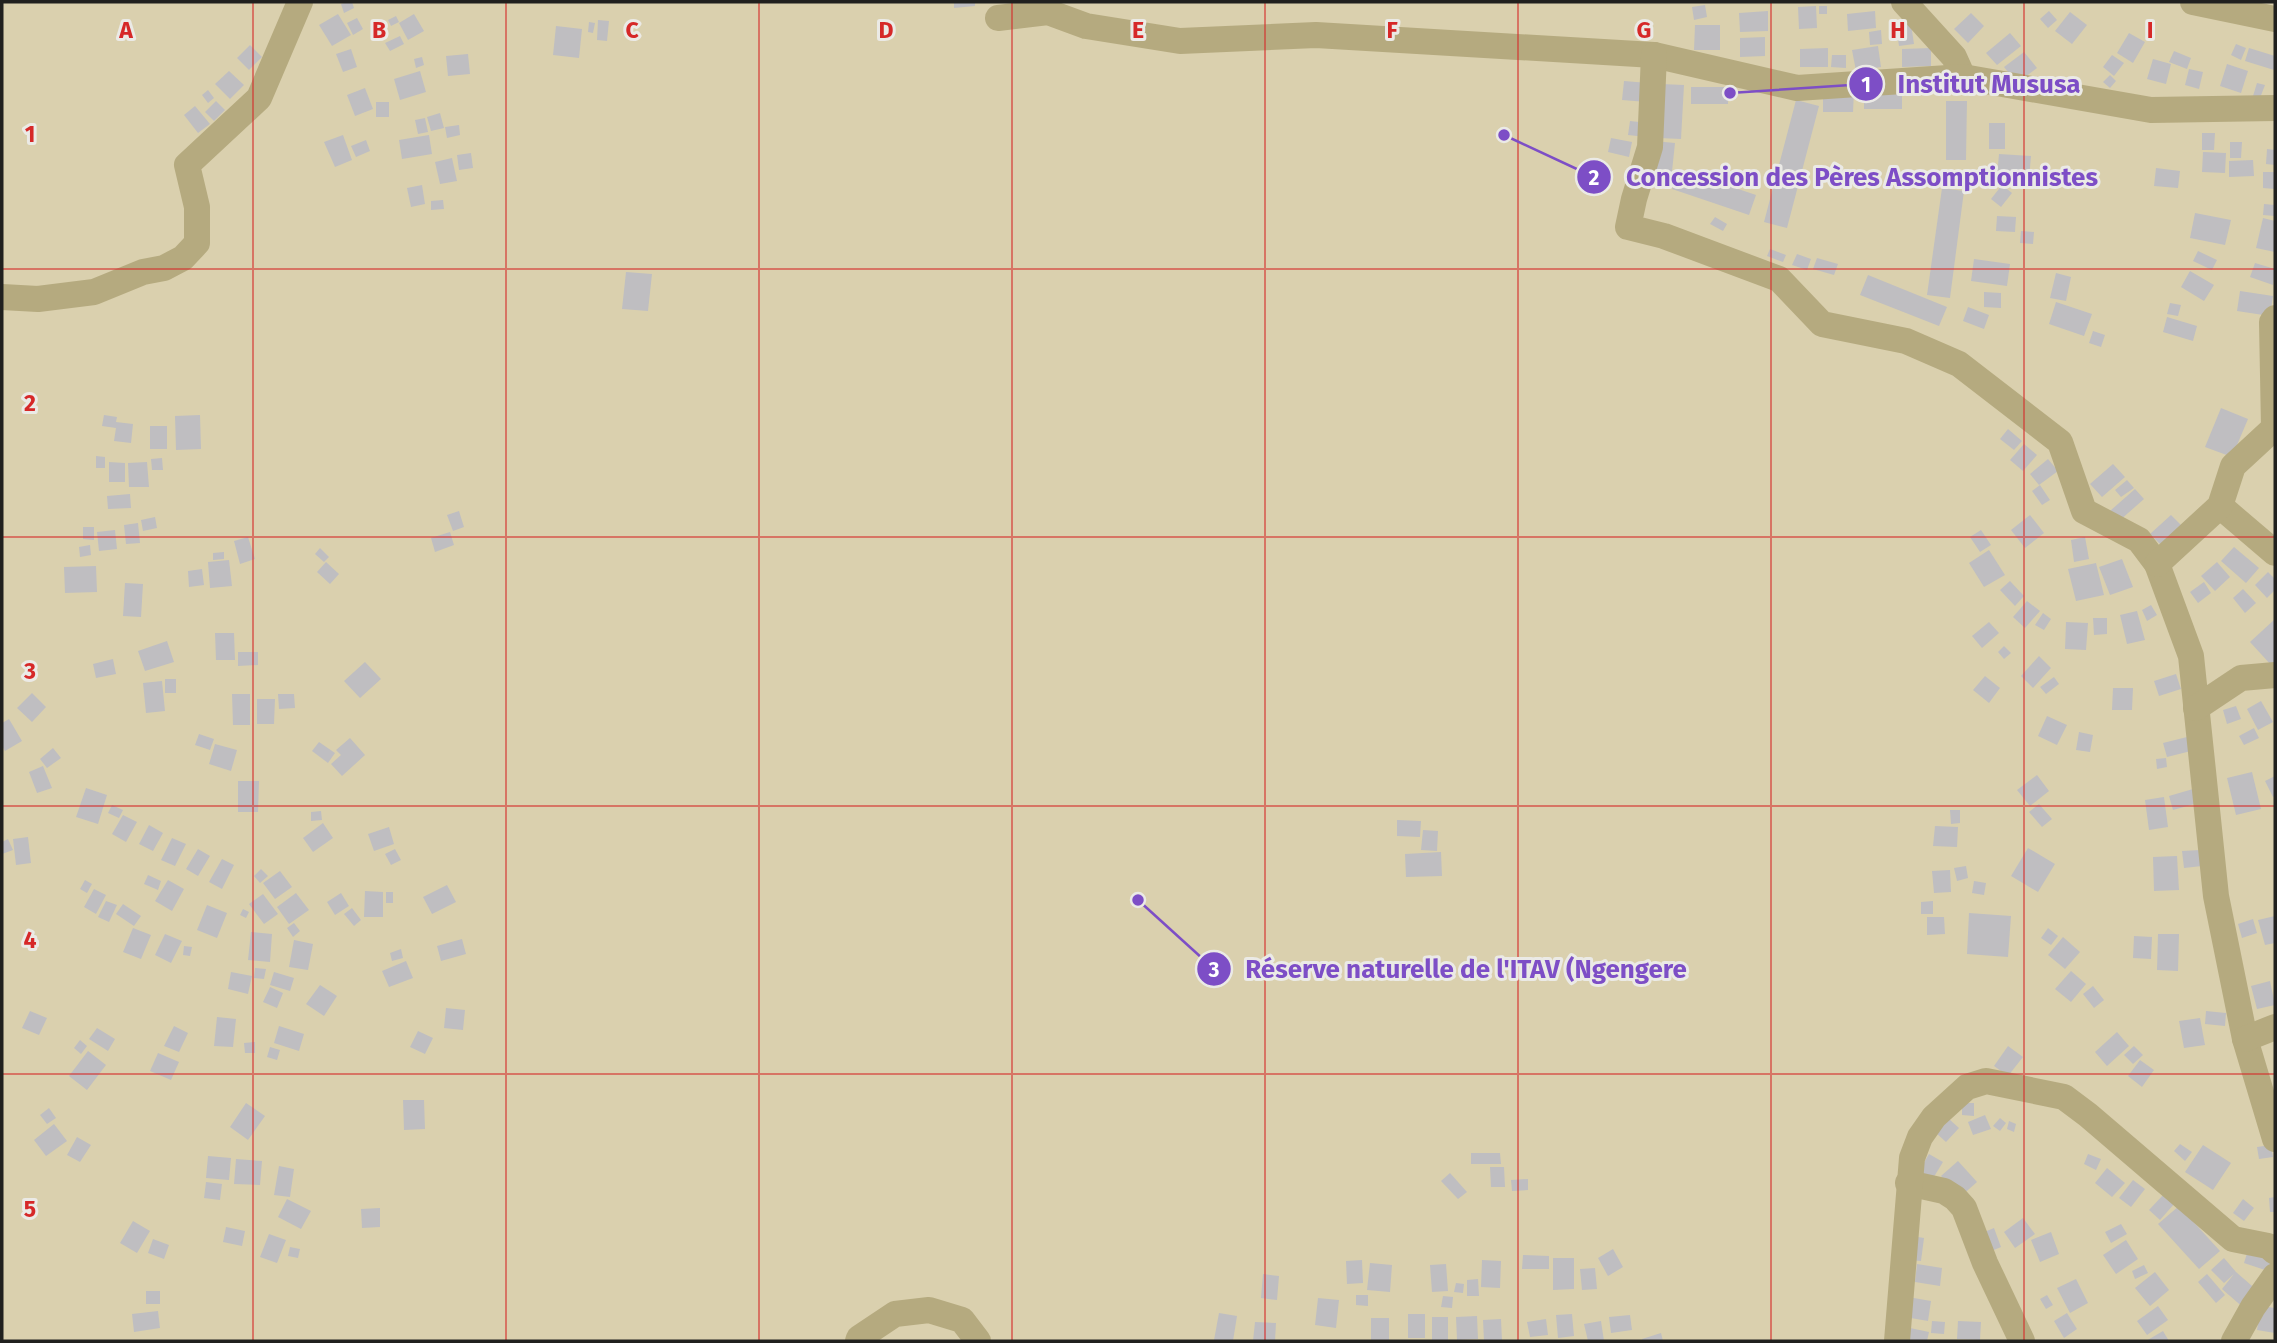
<svg xmlns="http://www.w3.org/2000/svg" width="2277" height="1343" font-family="'Fira Sans',sans-serif">
  <style>
    .green { fill: #dad0ae }
    .building { fill: #bfbec1 }
    .lines { fill: none; stroke-linecap: round; stroke-linejoin: round }
    .minor { stroke: #b5aa7f; stroke-width: 26 }
    .grid { fill: none; stroke: #d62828; stroke-width: 2; stroke-opacity: 0.55 }
    .grid-label { font-size: 23px; text-anchor: middle; font-weight: bold; fill: #d62828; stroke: #ebeae6; stroke-width: 6; stroke-linejoin: round; paint-order: stroke }
    .leader { fill: none; stroke: #7d4ec6; stroke-width: 2.5 }
    .callout-dot { fill: #7d4ec6; stroke: #ebeae6; stroke-width: 2.5 }
    .mark-label { font-size: 21px; text-anchor: middle; font-weight: bold; fill: #fff }
    .callout-label { font-size: 26px; text-anchor: middle; font-weight: bold; fill: #7d4ec6; stroke: #ebeae6; stroke-width: 6; stroke-linejoin: round; paint-order: stroke }
  </style>
  <rect width="100%" height="100%" fill="#ebeae6"/>
  <rect class="green" x="2" y="2" width="2273" height="1339"/>
  <g class="building">
    <polygon points="347,2 352,2 354,8 344,13 341,4"/>
    <polygon points="954,2 975,2 975,6 954,8"/>
    <polygon points="1705,5 1707,17 1694,20 1692,7"/>
    <polygon points="1816,6 1817,28 1799,29 1798,7"/>
    <rect x="1819" y="6" width="8" height="8"/>
    <polygon points="1768,11 1768,31 1740,32 1739,13"/>
    <polygon points="1875,11 1876,28 1848,31 1847,14"/>
    <polygon points="2049,11 2057,20 2048,28 2040,19"/>
    <polygon points="2070,12 2087,25 2072,44 2055,31"/>
    <polygon points="1971,13 1984,26 1968,43 1954,29"/>
    <polygon points="338,14 351,35 332,46 319,25"/>
    <polygon points="414,14 424,31 408,40 399,23"/>
    <polygon points="396,16 399,22 391,26 388,20"/>
    <polygon points="357,18 363,29 353,35 347,23"/>
    <polygon points="598,20 609,21 607,41 597,40"/>
    <polygon points="589,22 595,23 593,33 588,32"/>
    <polygon points="1911,24 1914,44 1899,46 1896,26"/>
    <polygon points="1695,25 1720,25 1720,50 1694,50"/>
    <polygon points="556,26 582,29 579,58 553,55"/>
    <polygon points="1881,30 1882,44 1870,45 1869,32"/>
    <polygon points="2010,33 2021,46 1997,65 1986,53"/>
    <polygon points="2129,33 2145,42 2133,63 2117,53"/>
    <polygon points="400,36 404,44 390,51 385,43"/>
    <polygon points="1765,37 1765,56 1740,57 1740,38"/>
    <polygon points="2236,44 2246,48 2241,60 2231,55"/>
    <polygon points="250,45 262,57 249,70 237,58"/>
    <polygon points="1878,46 1881,67 1856,71 1852,50"/>
    <polygon points="1828,48 1828,67 1800,67 1800,49"/>
    <polygon points="1931,48 1931,66 1902,67 1902,49"/>
    <polygon points="2249,48 2275,56 2274,70 2245,61"/>
    <polygon points="351,49 357,67 343,72 336,54"/>
    <polygon points="2174,51 2191,58 2187,69 2169,62"/>
    <polygon points="2024,52 2037,68 2017,83 2004,67"/>
    <polygon points="468,54 470,74 448,76 446,56"/>
    <polygon points="1832,55 1846,55 1846,68 1831,67"/>
    <polygon points="2112,55 2124,63 2114,76 2103,67"/>
    <polygon points="422,57 424,65 416,68 414,59"/>
    <polygon points="2153,59 2171,64 2166,84 2147,79"/>
    <polygon points="2227,64 2248,71 2241,93 2220,86"/>
    <polygon points="2189,69 2203,72 2199,89 2185,85"/>
    <polygon points="229,71 244,85 230,99 215,84"/>
    <polygon points="420,71 426,92 400,100 394,79"/>
    <polygon points="2110,75 2116,81 2110,88 2103,82"/>
    <polygon points="1624,81 1648,83 1647,102 1622,100"/>
    <polygon points="2257,83 2265,85 2260,98 2253,96"/>
    <polygon points="1661,84 1684,85 1681,139 1659,138"/>
    <rect x="1691" y="87" width="37" height="17"/>
    <polygon points="365,88 373,109 355,116 347,95"/>
    <polygon points="208,90 214,98 208,103 202,95"/>
    <polygon points="1823,91 1854,91 1853,112 1823,112"/>
    <rect x="1864" y="92" width="38" height="17"/>
    <polygon points="1796,100 1819,106 1787,228 1764,222"/>
    <polygon points="216,101 225,110 214,121 205,112"/>
    <polygon points="1946,101 1967,101 1966,160 1946,160"/>
    <rect x="376" y="102" width="13" height="15"/>
    <polygon points="195,106 210,124 198,133 184,115"/>
    <polygon points="440,113 444,128 431,131 427,117"/>
    <polygon points="425,118 428,132 418,134 415,120"/>
    <polygon points="1630,121 1648,123 1646,137 1628,135"/>
    <rect x="1989" y="123" width="16" height="26"/>
    <polygon points="459,125 460,135 447,138 445,127"/>
    <polygon points="2202,133 2215,133 2214,150 2202,150"/>
    <polygon points="343,135 352,160 335,167 324,142"/>
    <polygon points="429,135 432,154 402,159 399,140"/>
    <polygon points="1611,138 1632,142 1629,157 1608,152"/>
    <polygon points="366,140 370,151 356,157 351,146"/>
    <polygon points="1654,141 1675,143 1671,181 1650,178"/>
    <polygon points="2230,142 2242,142 2241,158 2230,158"/>
    <polygon points="2267,149 2275,150 2275,165 2266,164"/>
    <polygon points="2203,152 2226,153 2225,173 2202,172"/>
    <polygon points="471,153 473,168 459,170 457,155"/>
    <polygon points="1999,154 2031,156 2029,179 1997,177"/>
    <polygon points="452,158 457,181 440,184 435,162"/>
    <polygon points="2253,160 2254,176 2229,177 2229,161"/>
    <polygon points="2156,168 2180,171 2178,188 2154,186"/>
    <polygon points="1679,169 1756,195 1749,215 1672,189"/>
    <polygon points="2263,172 2275,172 2275,189 2263,188"/>
    <polygon points="422,185 425,204 411,207 407,188"/>
    <polygon points="2002,185 2012,193 2001,207 1991,199"/>
    <polygon points="1942,188 1964,191 1950,298 1927,295"/>
    <polygon points="443,200 444,209 431,210 431,201"/>
    <polygon points="2264,204 2275,205 2275,216 2263,215"/>
    <polygon points="2195,213 2231,220 2225,245 2190,238"/>
    <polygon points="1997,216 2016,217 2015,232 1996,231"/>
    <polygon points="1715,217 1727,224 1723,231 1710,224"/>
    <polygon points="2263,218 2275,221 2275,252 2256,248"/>
    <polygon points="2021,231 2034,232 2033,244 2020,243"/>
    <polygon points="1770,249 1786,255 1783,262 1767,256"/>
    <polygon points="2198,251 2217,260 2212,270 2193,261"/>
    <polygon points="1797,254 1811,259 1807,270 1792,265"/>
    <polygon points="1817,258 1838,264 1834,275 1813,269"/>
    <polygon points="1974,259 2010,264 2007,286 1971,281"/>
    <polygon points="2255,263 2275,269 2273,285 2250,277"/>
    <polygon points="2190,271 2214,285 2204,301 2181,287"/>
    <polygon points="626,272 652,274 648,311 622,309"/>
    <polygon points="2056,273 2071,277 2066,301 2050,298"/>
    <polygon points="1868,275 1947,307 1939,326 1860,295"/>
    <polygon points="2240,291 2273,296 2270,316 2237,311"/>
    <polygon points="1984,292 2001,293 2001,308 1984,307"/>
    <polygon points="2056,302 2092,314 2084,336 2049,324"/>
    <polygon points="2170,303 2181,305 2178,316 2167,314"/>
    <polygon points="1968,307 1989,315 1984,329 1963,321"/>
    <polygon points="2167,317 2197,326 2193,341 2163,332"/>
    <polygon points="2093,331 2105,335 2101,347 2089,343"/>
    <polygon points="2221,408 2248,419 2232,457 2205,447"/>
    <polygon points="104,415 117,417 116,422 133,424 131,443 114,441 116,428 102,426"/>
    <polygon points="200,415 201,449 176,450 175,416"/>
    <rect x="150" y="426" width="17" height="23"/>
    <polygon points="2008,429 2022,441 2014,450 2000,439"/>
    <polygon points="2024,444 2037,455 2023,471 2010,460"/>
    <polygon points="96,456 105,457 105,468 96,468"/>
    <polygon points="162,458 163,470 152,470 151,459"/>
    <polygon points="2048,459 2058,471 2039,485 2030,474"/>
    <polygon points="109,462 125,463 125,482 109,482"/>
    <polygon points="147,462 149,487 129,487 128,463"/>
    <polygon points="2113,464 2125,477 2102,497 2090,484"/>
    <polygon points="2127,480 2134,488 2121,497 2115,490"/>
    <polygon points="2040,485 2050,500 2042,505 2032,491"/>
    <polygon points="2135,489 2144,499 2119,521 2110,511"/>
    <polygon points="130,494 131,508 108,509 107,496"/>
    <polygon points="459,511 464,527 453,531 447,515"/>
    <polygon points="2030,515 2044,533 2025,548 2011,530"/>
    <polygon points="2171,515 2183,527 2162,546 2150,534"/>
    <polygon points="155,517 157,528 143,531 141,520"/>
    <polygon points="138,523 140,543 126,544 124,525"/>
    <polygon points="83,527 94,527 94,540 83,539"/>
    <polygon points="115,530 117,549 99,551 97,532"/>
    <polygon points="1981,530 1991,545 1980,552 1970,537"/>
    <polygon points="450,532 454,545 435,552 431,538"/>
    <polygon points="248,537 255,559 240,564 234,541"/>
    <polygon points="2085,537 2089,559 2074,562 2071,540"/>
    <polygon points="90,545 91,555 80,557 79,547"/>
    <polygon points="2234,547 2259,568 2246,583 2221,561"/>
    <polygon points="320,548 329,557 324,562 315,554"/>
    <polygon points="1989,550 2005,575 1984,587 1969,563"/>
    <polygon points="224,552 224,559 213,560 213,553"/>
    <polygon points="2122,559 2133,587 2110,595 2099,567"/>
    <polygon points="229,560 232,586 210,588 208,562"/>
    <polygon points="326,562 339,574 330,584 317,572"/>
    <polygon points="2217,562 2230,577 2215,591 2201,576"/>
    <polygon points="2096,563 2104,595 2076,601 2068,569"/>
    <polygon points="96,566 97,592 65,593 64,567"/>
    <polygon points="202,569 204,585 189,587 188,571"/>
    <polygon points="2268,572 2275,579 2275,590 2267,598 2255,585"/>
    <polygon points="2010,581 2024,596 2015,606 2000,590"/>
    <polygon points="2204,582 2211,593 2198,603 2190,592"/>
    <polygon points="125,583 143,584 141,617 123,616"/>
    <polygon points="2243,589 2256,603 2245,613 2233,598"/>
    <polygon points="2027,601 2040,611 2025,628 2013,617"/>
    <polygon points="2151,605 2157,615 2147,621 2142,610"/>
    <polygon points="2137,611 2145,640 2127,644 2120,615"/>
    <polygon points="2043,613 2051,619 2044,630 2035,625"/>
    <polygon points="2093,618 2107,618 2107,634 2094,635"/>
    <polygon points="2275,619 2275,662 2272,666 2250,642"/>
    <polygon points="1989,622 1999,633 1982,648 1972,636"/>
    <polygon points="2066,622 2088,623 2086,650 2065,649"/>
    <polygon points="215,633 234,633 235,660 216,660"/>
    <polygon points="167,641 174,662 145,671 138,651"/>
    <polygon points="2004,646 2011,653 2004,659 1998,652"/>
    <polygon points="238,652 258,652 258,665 238,666"/>
    <polygon points="2039,656 2051,668 2033,688 2021,676"/>
    <polygon points="113,659 116,674 96,678 93,664"/>
    <polygon points="365,662 381,679 360,698 344,681"/>
    <polygon points="2176,674 2181,689 2159,696 2154,681"/>
    <polygon points="1985,676 2000,688 1989,703 1973,690"/>
    <polygon points="2054,677 2059,684 2046,694 2040,687"/>
    <rect x="165" y="679" width="11" height="14"/>
    <polygon points="162,681 165,711 146,713 143,683"/>
    <polygon points="2113,688 2133,688 2132,710 2112,710"/>
    <polygon points="32,693 46,707 32,722 17,708"/>
    <polygon points="232,694 250,694 250,725 233,725"/>
    <polygon points="278,694 294,694 295,708 279,709"/>
    <polygon points="257,699 275,699 274,724 257,724"/>
    <polygon points="2261,701 2273,722 2258,730 2247,709"/>
    <polygon points="2236,706 2241,719 2227,724 2223,710"/>
    <polygon points="2047,716 2067,725 2057,745 2038,736"/>
    <polygon points="9,719 22,741 5,751 2,746 2,723"/>
    <polygon points="2254,728 2259,738 2244,745 2239,736"/>
    <polygon points="2079,732 2093,735 2090,752 2076,750"/>
    <polygon points="199,734 214,739 210,750 195,745"/>
    <polygon points="2191,736 2195,750 2167,757 2163,743"/>
    <polygon points="350,738 365,755 342,776 331,764 341,755 336,750"/>
    <polygon points="319,742 335,753 328,763 312,751"/>
    <polygon points="215,744 237,750 231,771 209,764"/>
    <polygon points="53,748 61,758 47,768 40,759"/>
    <polygon points="2166,758 2167,767 2157,769 2156,759"/>
    <polygon points="43,766 52,788 37,793 29,772"/>
    <polygon points="2252,772 2261,809 2236,815 2227,778"/>
    <polygon points="2037,775 2049,791 2030,806 2017,790"/>
    <polygon points="2275,776 2275,796 2273,797 2265,781"/>
    <polygon points="238,781 259,781 258,812 238,812"/>
    <polygon points="86,788 107,795 98,824 76,817"/>
    <polygon points="2193,789 2198,803 2173,810 2169,796"/>
    <polygon points="2164,797 2168,827 2149,830 2145,800"/>
    <polygon points="2039,804 2052,819 2042,827 2029,812"/>
    <polygon points="112,805 123,810 119,818 108,813"/>
    <polygon points="1950,810 1960,810 1960,823 1951,824"/>
    <polygon points="321,811 322,820 311,821 311,812"/>
    <polygon points="123,815 137,822 126,842 112,834"/>
    <polygon points="1397,820 1421,821 1420,837 1397,836"/>
    <polygon points="323,823 333,838 313,852 303,838"/>
    <polygon points="149,825 163,833 153,851 139,844"/>
    <polygon points="1935,826 1958,827 1957,847 1933,846"/>
    <polygon points="389,827 394,844 374,851 368,834"/>
    <polygon points="1423,830 1438,831 1437,851 1421,850"/>
    <polygon points="28,837 31,863 16,865 13,839"/>
    <polygon points="172,838 186,844 175,866 161,860"/>
    <polygon points="8,839 13,850 2,854 2,842"/>
    <polygon points="2028,848 2055,864 2038,892 2011,876"/>
    <polygon points="198,849 210,856 198,876 186,869"/>
    <polygon points="395,849 401,860 391,865 385,854"/>
    <polygon points="2200,850 2202,866 2184,868 2182,851"/>
    <polygon points="1441,852 1442,876 1406,877 1405,854"/>
    <polygon points="2177,856 2179,890 2154,891 2153,857"/>
    <polygon points="222,859 234,865 222,889 209,882"/>
    <polygon points="1966,866 1968,878 1957,881 1954,868"/>
    <polygon points="261,869 268,876 260,883 254,876"/>
    <polygon points="1950,870 1951,892 1934,893 1932,871"/>
    <polygon points="280,871 292,887 275,899 263,883"/>
    <polygon points="148,875 161,881 158,890 144,884"/>
    <polygon points="85,880 92,884 87,893 80,889"/>
    <polygon points="168,880 184,889 172,911 155,901"/>
    <polygon points="1974,881 1986,883 1984,895 1972,893"/>
    <polygon points="447,885 456,902 432,914 423,897"/>
    <polygon points="94,889 106,895 96,914 84,907"/>
    <polygon points="365,891 383,892 383,917 364,917"/>
    <rect x="386" y="892" width="7" height="11"/>
    <polygon points="296,893 309,910 289,924 277,907"/>
    <polygon points="341,893 349,906 335,915 327,902"/>
    <polygon points="263,894 278,914 264,924 249,904"/>
    <polygon points="106,901 117,905 109,922 98,917"/>
    <polygon points="1933,901 1933,914 1921,914 1921,902"/>
    <polygon points="123,904 141,916 134,926 116,914"/>
    <polygon points="207,905 227,913 217,938 197,930"/>
    <polygon points="352,908 361,920 354,926 344,914"/>
    <polygon points="243,909 249,912 246,918 240,915"/>
    <polygon points="1969,913 2011,916 2008,957 1967,954"/>
    <polygon points="2275,916 2275,943 2265,945 2258,920"/>
    <polygon points="1927,917 1944,917 1945,934 1927,935"/>
    <polygon points="2253,919 2257,933 2242,938 2238,924"/>
    <polygon points="294,923 300,931 293,937 287,928"/>
    <polygon points="133,928 151,935 141,959 123,952"/>
    <polygon points="2048,928 2058,936 2051,945 2041,938"/>
    <polygon points="251,932 272,934 270,962 248,960"/>
    <polygon points="165,934 182,941 171,963 155,955"/>
    <polygon points="2158,934 2179,934 2178,971 2157,970"/>
    <polygon points="2134,936 2152,937 2151,959 2133,958"/>
    <polygon points="2063,937 2080,952 2065,969 2048,955"/>
    <polygon points="462,939 466,954 441,961 437,946"/>
    <polygon points="294,940 313,944 308,970 289,967"/>
    <polygon points="184,946 192,947 190,956 183,955"/>
    <polygon points="401,949 403,958 392,961 390,953"/>
    <polygon points="406,961 413,978 389,987 382,971"/>
    <polygon points="255,968 266,969 264,979 254,978"/>
    <polygon points="2071,971 2086,984 2071,1002 2055,989"/>
    <polygon points="231,972 252,976 248,994 228,989"/>
    <polygon points="274,972 294,978 290,991 270,985"/>
    <polygon points="2270,981 2275,1005 2257,1009 2251,986"/>
    <polygon points="320,985 337,996 324,1016 306,1004"/>
    <polygon points="2093,986 2104,1000 2094,1008 2083,994"/>
    <polygon points="270,987 283,993 277,1008 263,1002"/>
    <polygon points="446,1008 465,1010 463,1030 444,1028"/>
    <polygon points="30,1011 47,1018 39,1035 22,1028"/>
    <polygon points="2206,1011 2226,1013 2225,1026 2205,1024"/>
    <polygon points="217,1017 236,1019 233,1047 214,1046"/>
    <polygon points="2200,1018 2205,1045 2184,1048 2179,1021"/>
    <polygon points="174,1026 188,1033 179,1052 164,1046"/>
    <polygon points="279,1026 304,1034 299,1051 274,1043"/>
    <polygon points="97,1028 115,1039 108,1051 89,1039"/>
    <polygon points="418,1031 433,1038 425,1054 410,1047"/>
    <polygon points="2117,1032 2129,1046 2107,1066 2095,1052"/>
    <polygon points="80,1040 87,1046 81,1054 74,1048"/>
    <polygon points="255,1042 255,1053 245,1053 244,1043"/>
    <polygon points="2008,1046 2023,1057 2008,1076 1994,1066"/>
    <polygon points="2134,1046 2143,1055 2133,1064 2124,1055"/>
    <polygon points="270,1047 280,1050 277,1060 267,1057"/>
    <polygon points="88,1051 106,1065 87,1090 69,1076"/>
    <polygon points="158,1053 179,1062 171,1080 150,1071"/>
    <polygon points="2140,1060 2154,1070 2142,1087 2128,1076"/>
    <polygon points="403,1100 424,1100 425,1129 404,1130"/>
    <polygon points="246,1103 265,1116 248,1140 230,1127"/>
    <polygon points="1962,1103 1974,1103 1974,1116 1962,1115"/>
    <polygon points="49,1108 56,1118 47,1124 40,1115"/>
    <polygon points="1985,1115 1991,1129 1973,1135 1968,1122"/>
    <polygon points="2000,1118 2006,1123 2000,1131 1993,1126"/>
    <polygon points="1949,1119 1959,1128 1946,1142 1936,1133"/>
    <polygon points="2009,1121 2016,1124 2014,1132 2007,1129"/>
    <polygon points="54,1124 67,1141 46,1156 34,1140"/>
    <polygon points="77,1137 91,1145 80,1162 67,1155"/>
    <polygon points="2180,1144 2192,1152 2185,1161 2174,1151"/>
    <polygon points="2203,1145 2231,1163 2213,1190 2185,1172"/>
    <polygon points="2271,1145 2273,1157 2259,1159 2257,1147"/>
    <polygon points="1471,1153 1500,1153 1501,1164 1471,1164"/>
    <polygon points="1929,1154 1943,1162 1932,1180 1919,1171"/>
    <polygon points="2088,1154 2101,1159 2096,1170 2084,1164"/>
    <polygon points="208,1156 231,1158 229,1180 206,1178"/>
    <polygon points="236,1159 262,1161 260,1185 234,1184"/>
    <polygon points="1958,1161 1977,1182 1960,1197 1941,1176"/>
    <polygon points="279,1166 294,1169 290,1197 274,1195"/>
    <polygon points="1490,1167 1504,1167 1505,1187 1491,1187"/>
    <polygon points="2107,1168 2125,1183 2112,1197 2095,1183"/>
    <polygon points="1450,1173 1467,1192 1458,1199 1441,1181"/>
    <polygon points="1528,1179 1528,1190 1512,1191 1511,1180"/>
    <polygon points="2133,1180 2145,1189 2131,1207 2119,1198"/>
    <polygon points="206,1182 222,1184 220,1200 204,1198"/>
    <polygon points="2164,1194 2175,1203 2160,1220 2149,1210"/>
    <polygon points="2275,1197 2275,1212 2270,1212 2269,1198"/>
    <polygon points="287,1199 311,1211 301,1229 278,1217"/>
    <polygon points="2243,1199 2254,1208 2244,1221 2233,1213"/>
    <polygon points="2179,1206 2220,1251 2199,1269 2158,1224"/>
    <polygon points="380,1208 380,1227 362,1228 361,1209"/>
    <polygon points="2023,1218 2035,1234 2015,1248 2004,1232"/>
    <polygon points="133,1221 150,1231 137,1253 120,1243"/>
    <polygon points="2121,1224 2127,1234 2111,1243 2105,1232"/>
    <polygon points="226,1227 245,1231 242,1246 223,1242"/>
    <polygon points="1994,1228 2001,1247 1989,1252 1982,1233"/>
    <polygon points="2051,1232 2059,1254 2040,1262 2031,1240"/>
    <polygon points="269,1234 286,1240 277,1263 260,1257"/>
    <polygon points="1912,1236 1924,1238 1921,1261 1910,1260"/>
    <polygon points="153,1239 169,1245 164,1259 148,1253"/>
    <polygon points="2126,1240 2138,1259 2116,1274 2103,1255"/>
    <polygon points="290,1247 300,1249 298,1258 288,1256"/>
    <polygon points="1613,1249 1623,1267 1608,1276 1598,1258"/>
    <polygon points="2248,1250 2275,1258 2274,1273 2244,1263"/>
    <polygon points="1523,1255 1549,1256 1549,1269 1522,1269"/>
    <polygon points="1553,1258 1574,1258 1574,1289 1553,1290"/>
    <polygon points="2224,1258 2236,1272 2259,1292 2245,1309 2222,1289 2234,1274 2224,1283 2211,1270"/>
    <polygon points="1362,1260 1363,1283 1347,1284 1346,1261"/>
    <polygon points="1482,1260 1501,1261 1500,1288 1481,1287"/>
    <polygon points="1370,1263 1392,1265 1390,1292 1367,1290"/>
    <polygon points="1446,1264 1448,1291 1432,1292 1430,1265"/>
    <polygon points="1917,1264 1942,1268 1940,1286 1915,1282"/>
    <polygon points="2144,1265 2148,1273 2135,1279 2132,1271"/>
    <polygon points="1595,1268 1597,1289 1582,1290 1580,1269"/>
    <polygon points="2155,1272 2169,1290 2150,1306 2135,1288"/>
    <polygon points="1263,1274 1279,1276 1277,1300 1261,1298"/>
    <polygon points="2207,1274 2225,1295 2216,1303 2198,1282"/>
    <polygon points="1478,1279 1479,1296 1467,1296 1467,1280"/>
    <polygon points="2076,1279 2088,1303 2070,1313 2057,1288"/>
    <polygon points="1456,1283 1464,1284 1463,1293 1454,1292"/>
    <rect x="146" y="1291" width="14" height="13"/>
    <polygon points="1356,1295 1368,1295 1368,1306 1356,1305"/>
    <polygon points="2047,1295 2053,1305 2046,1309 2040,1299"/>
    <polygon points="1443,1296 1453,1297 1452,1308 1441,1307"/>
    <polygon points="1908,1297 1931,1301 1928,1321 1905,1317"/>
    <polygon points="1318,1298 1339,1300 1336,1328 1315,1325"/>
    <polygon points="2158,1306 2168,1320 2147,1335 2137,1321"/>
    <polygon points="2261,1306 2275,1308 2275,1333 2257,1330"/>
    <polygon points="158,1311 160,1328 134,1332 132,1314"/>
    <polygon points="1219,1313 1237,1316 1233,1341 1214,1340"/>
    <polygon points="2067,1313 2077,1329 2064,1338 2054,1321"/>
    <rect x="1408" y="1314" width="17" height="24"/>
    <polygon points="1572,1314 1574,1336 1558,1338 1556,1315"/>
    <polygon points="1630,1315 1632,1330 1611,1333 1609,1317"/>
    <polygon points="1477,1316 1478,1339 1457,1340 1456,1317"/>
    <rect x="1432" y="1317" width="16" height="24"/>
    <rect x="1371" y="1318" width="18" height="23"/>
    <polygon points="1501,1319 1502,1341 1484,1341 1483,1320"/>
    <polygon points="1546,1319 1548,1335 1530,1337 1527,1322"/>
    <polygon points="1601,1321 1604,1341 1588,1341 1584,1324"/>
    <polygon points="1932,1321 1945,1322 1944,1334 1931,1333"/>
    <polygon points="1958,1321 1981,1322 1980,1340 1957,1339"/>
    <polygon points="1255,1322 1276,1323 1275,1341 1253,1341"/>
    <polygon points="1910,1328 1929,1332 1927,1341 1907,1341"/>
    <polygon points="2163,1331 2169,1341 2146,1341"/>
    <polygon points="1661,1333 1663,1341 1643,1341 1642,1339"/>
  </g>
  <g class="lines">
    <g class="minor">
      <polyline points="1904,2 1954,57 1963,77"/>
      <polyline points="2193,2 2275,19"/>
      <polyline points="998,18 1048,12 1086,26 1180,41 1316,35 1654,55 1797,88 1963,77 2151,110 2275,108"/>
      <polyline points="1654,55 1650,147 1634,199 1628,227 1664,236 1779,279 1822,324 1906,341 1959,364 2060,442 2084,511 2139,540 2157,564 2191,656 2216,896 2245,1039 2275,1139"/>
      <polyline points="2,297 38,299 94,292 143,272 164,268 183,258 197,243 197,207 187,165 259,98 300,2"/>
      <polyline points="2220,506 2275,553"/>
      <polyline points="2157,564 2220,506 2233,466 2274,428 2272,322 2275,318"/>
      <polyline points="2196,708 2241,678 2275,675"/>
      <polyline points="2245,1039 2275,1027"/>
      <polyline points="1908,1183 1944,1191 1955,1198 1964,1208 1985,1263 2022,1341"/>
      <polyline points="858,1341 859,1338 895,1314 929,1310 962,1320 978,1341"/>
      <polyline points="1897,1341 1912,1158 1920,1137 1934,1117 1967,1087 1986,1081 2064,1097 2088,1115 2233,1239 2268,1246 2275,1252"/>
      <polyline points="2234,1341 2253,1307 2275,1276"/>
    </g>
  </g>
  <path class="grid" d="M253 2V1341M506 2V1341M759 2V1341M1012 2V1341M1265 2V1341M1518 2V1341M1771 2V1341M2024 2V1341M2 269H2275M2 537H2275M2 806H2275M2 1074H2275"/>
  <g class="grid-label">
    <text x="126" y="38">A</text>
    <text x="379" y="38">B</text>
    <text x="632" y="38">C</text>
    <text x="886" y="38">D</text>
    <text x="1138" y="38">E</text>
    <text x="1392" y="38">F</text>
    <text x="1644" y="38">G</text>
    <text x="1898" y="38">H</text>
    <text x="2150" y="38">I</text>
    <text x="30" y="142">1</text>
    <text x="30" y="411">2</text>
    <text x="30" y="679">3</text>
    <text x="30" y="948">4</text>
    <text x="30" y="1217">5</text>
  </g>
  <path class="leader" d="M1730 93L1866 84M1504 135L1594 177M1138 900L1214 969"/>
  <g class="callout-dot">
    <circle cx="1730" cy="93" r="7"/>
    <circle cx="1504" cy="135" r="7"/>
    <circle cx="1138" cy="900" r="7"/>
    <circle cx="1866" cy="84" r="18"/>
    <circle cx="1594" cy="177" r="18"/>
    <circle cx="1214" cy="969" r="18"/>
  </g>
  <g class="mark-label">
    <text x="1866" y="92">1</text>
    <text x="1594" y="185">2</text>
    <text x="1214" y="977">3</text>
  </g>
  <g class="callout-label">
    <text x="1989" y="93">Institut Mususa</text>
    <text x="1862" y="186">Concession des Pères Assomptionnistes</text>
    <text x="1466" y="978">Réserve naturelle de l'ITAV (Ngengere</text>
  </g>
  <rect width="2277" height="1343" fill="none" stroke="#20201e" stroke-width="7"/>
</svg>
